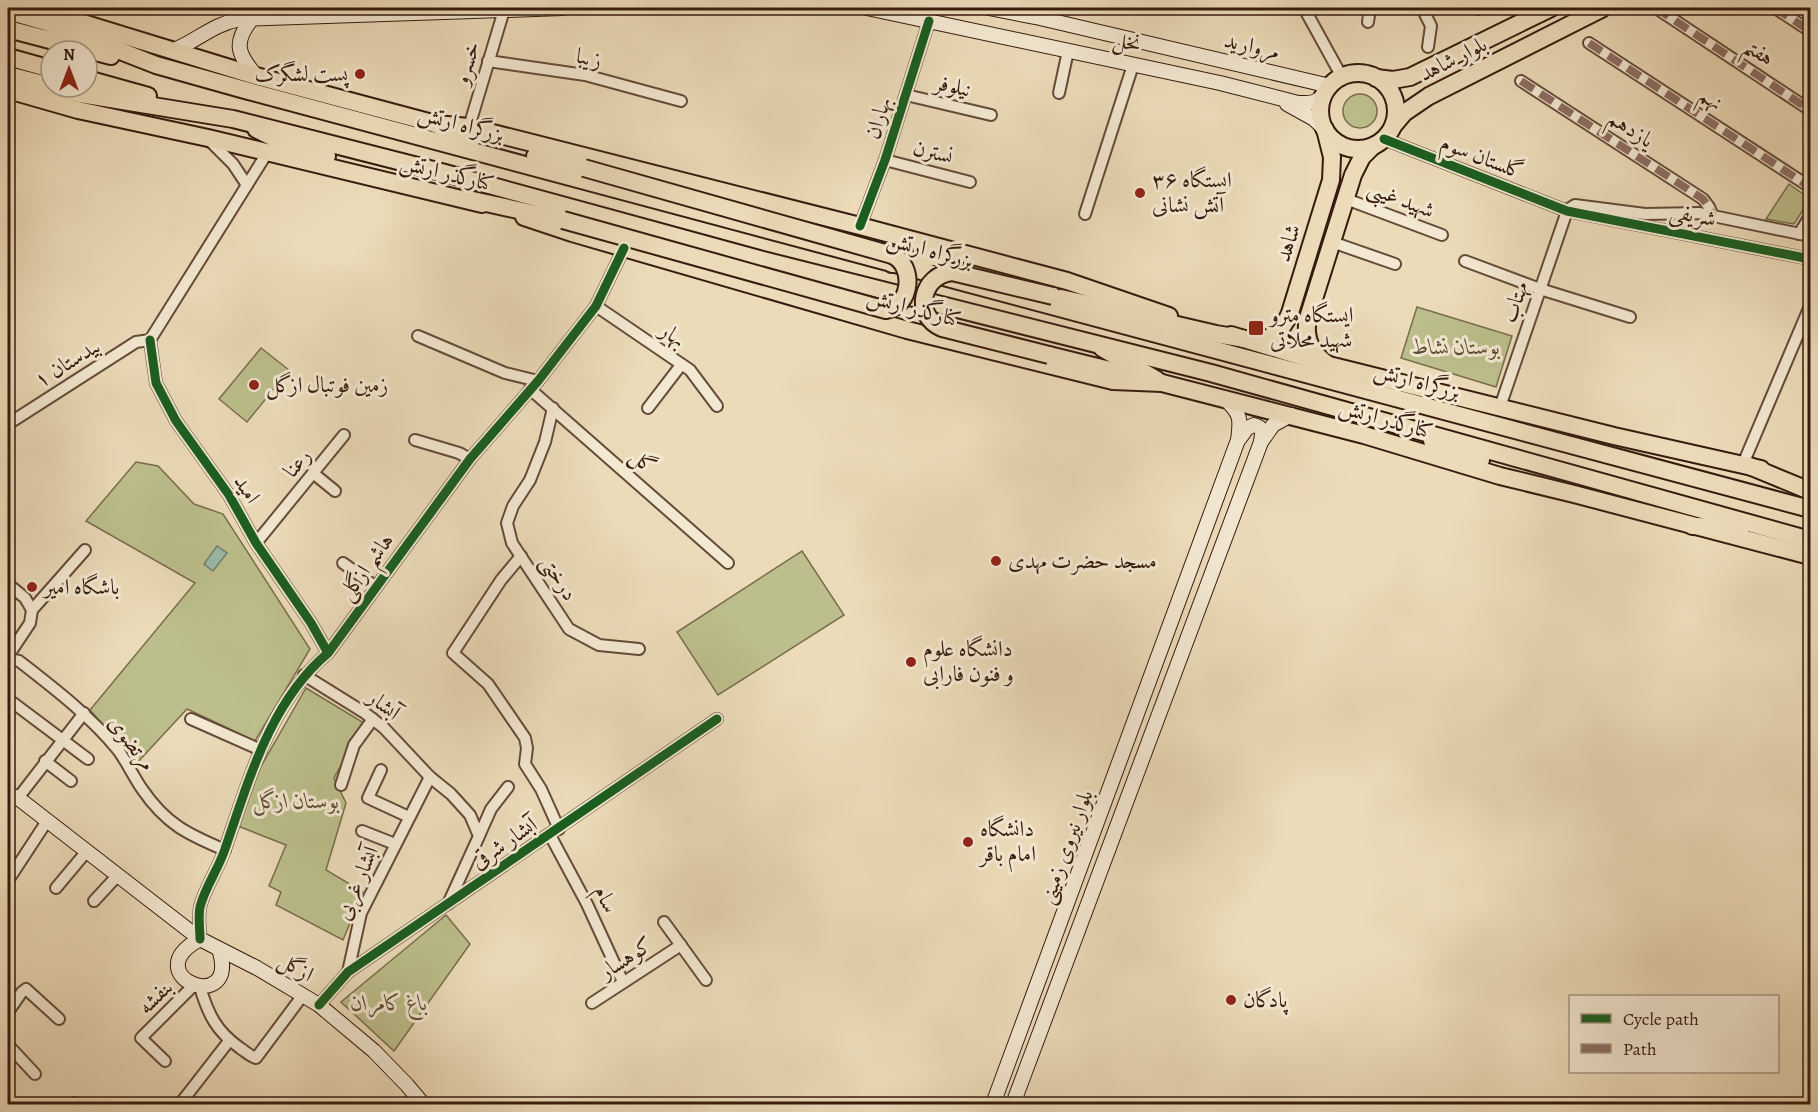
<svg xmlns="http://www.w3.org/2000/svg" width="1818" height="1112" font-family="Alegreya,Amiri,serif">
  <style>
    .green { fill: #bcbf8c; stroke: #796d4d; stroke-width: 1.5 }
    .water { fill: #9abcaa; stroke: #727c6c; stroke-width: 1.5 }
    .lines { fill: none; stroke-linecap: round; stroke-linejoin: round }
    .minor-casing { stroke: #644b39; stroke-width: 14 }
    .secondary-casing { stroke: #361b0e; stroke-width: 16 }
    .primary-casing { stroke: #361b0e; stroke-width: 20 }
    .trunk-casing { stroke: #361b0e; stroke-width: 20 }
    .minor { stroke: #f3e8d2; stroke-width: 10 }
    .secondary { stroke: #f3e8d2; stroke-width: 14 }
    .primary { stroke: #ecdbb9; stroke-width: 16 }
    .trunk { stroke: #ecdbb9; stroke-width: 16 }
    .trunk-bridge-casing { stroke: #361b0e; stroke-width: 20; stroke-linecap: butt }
    .trunk-bridge { stroke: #ecdbb9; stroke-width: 16 }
    .quiet { stroke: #8d6e63; stroke-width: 8; stroke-dasharray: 15 8; stroke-linecap: butt }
    .cycleway-casing { stroke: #f3e8d2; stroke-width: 13 }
    .cycleway { stroke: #1b5e20; stroke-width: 9 }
    .poi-dot { fill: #8f2418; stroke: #f3e8d2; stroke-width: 2 }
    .labels { text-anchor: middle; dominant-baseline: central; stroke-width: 6; stroke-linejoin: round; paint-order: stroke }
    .street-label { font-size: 22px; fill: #361b0e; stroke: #f3e8d2 }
    .poi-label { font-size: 22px; fill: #361b0e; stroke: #f3e8d2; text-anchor: start }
    .park-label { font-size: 22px; font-style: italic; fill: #5e4c34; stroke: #f3e8d2 }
  </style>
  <rect width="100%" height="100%" fill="#ecdbb9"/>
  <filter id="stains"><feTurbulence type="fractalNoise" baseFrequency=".00333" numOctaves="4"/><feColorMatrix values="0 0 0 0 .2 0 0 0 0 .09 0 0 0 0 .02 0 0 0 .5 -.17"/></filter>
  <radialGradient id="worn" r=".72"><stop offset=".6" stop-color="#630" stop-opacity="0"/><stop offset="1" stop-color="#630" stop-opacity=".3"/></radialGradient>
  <g class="green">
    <circle cx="1360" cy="111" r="17"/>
    <polygon points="1789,184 1810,199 1794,224 1766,219"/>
    <polygon points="1417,307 1512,336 1496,387 1401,358"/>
    <polygon points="261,348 289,370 247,422 219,399"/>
    <polygon points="136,462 158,466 194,504 223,514 310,649 255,741 187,709 136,764 90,710 195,583 86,521"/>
    <polygon points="802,551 844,615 718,695 677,632"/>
    <polygon points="306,688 364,723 334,778 346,803 326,870 363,892 343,940 276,905 281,892 269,886 286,845 238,826 260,768"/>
    <polygon points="446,915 470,944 394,1051 341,1002"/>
  </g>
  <polygon class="water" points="217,546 227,553 213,571 204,564"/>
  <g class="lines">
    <g class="minor-casing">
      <g id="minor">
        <polyline points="1304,8 1342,77"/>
        <polyline points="1422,8 1431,26 1428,47"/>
        <polyline points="1656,8 1810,110"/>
        <polyline points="1775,8 1810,31"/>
        <polyline points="1478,9 1479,8"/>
        <polyline points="240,19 244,8"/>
        <polyline points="1368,22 1370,8"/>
        <polyline points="1589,43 1810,187"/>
        <polyline points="488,61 585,75 681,101"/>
        <polyline points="1521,81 1703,199 1709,207 1713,216"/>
        <polyline points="1059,93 1068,51"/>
        <polyline points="906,95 991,115"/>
        <polyline points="469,127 504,10"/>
        <polyline points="208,139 233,164 247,185"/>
        <polyline points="1384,139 1567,211 1810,259"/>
        <polyline points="885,160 970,182"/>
        <polyline points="1346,199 1442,235"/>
        <polyline points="1567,210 1575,205 1645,214 1699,213 1810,236"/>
        <polyline points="1085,214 1133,65"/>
        <polyline points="860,226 885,160 929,21"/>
        <polyline points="1799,234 1810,216"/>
        <polyline points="1332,242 1395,264"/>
        <polyline points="1465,261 1540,289 1630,317"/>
        <polyline points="596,306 690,370 717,406"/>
        <polyline points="418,336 505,373 538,381"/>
        <polyline points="150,340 156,383 176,421 229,495 256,543 311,623 328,653"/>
        <polyline points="150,340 267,153"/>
        <polyline points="530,389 728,563"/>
        <polyline points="1500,407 1567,211"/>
        <polyline points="553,408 545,442 530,480 513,506 507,523 512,543 569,629 599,645 639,649"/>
        <polyline points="648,408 681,365"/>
        <polyline points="8,424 136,342 150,340"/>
        <polyline points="415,440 459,453 470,459"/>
        <polyline points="1743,464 1810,306"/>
        <polyline points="313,473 335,491"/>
        <polyline points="256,543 344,435"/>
        <polyline points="521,556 501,580 453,653 488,684 525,738 527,748 525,764 541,789 559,829"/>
        <polyline points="343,563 376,587"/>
        <polyline points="8,584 25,598 32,610"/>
        <polyline points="8,656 30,623 32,610 85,550"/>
        <path d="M8 659 19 661C55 689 89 715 118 750 127 762 133 776 142 789 166 824 187 834 225 850"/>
        <polyline points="304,675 365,713 384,728 430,777 451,794 470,815 479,836 448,904"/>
        <polyline points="8,699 88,759"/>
        <polyline points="191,719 261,750"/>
        <polyline points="45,761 71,781"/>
        <polyline points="381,770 368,798 409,817"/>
        <polyline points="341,785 354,745 373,719"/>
        <polyline points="18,798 84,713"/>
        <polyline points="362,831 395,844"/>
        <polyline points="550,835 587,904 623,982"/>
        <polyline points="479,836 491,809 508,787"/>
        <polyline points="9,879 47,821"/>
        <polyline points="56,888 87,851"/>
        <polyline points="94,901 118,875"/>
        <polyline points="664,922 706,980"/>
        <path d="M200 939C200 929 198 917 200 907 205 887 219 868 225 849 249 780 270 702 328 653L470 459 538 381 596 306 624 248"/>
        <polyline points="348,972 361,913 430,777"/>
        <path d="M200 987C208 1014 216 1031 240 1048 246 1052 250 1056 256 1058L303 995"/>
        <polyline points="592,1003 681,945"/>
        <polyline points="319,1005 348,972 717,719"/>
        <polyline points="8,1012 22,992 26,989 59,1019"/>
        <polyline points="8,1045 35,1074"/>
        <polyline points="165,1061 141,1038 194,985"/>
        <polyline points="75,1103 77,1104"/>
        <polyline points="180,1104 229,1041"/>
      </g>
    </g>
    <g class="secondary-casing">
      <g id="secondary">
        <path d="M867 8 1220 83 1298 103C1309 103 1316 104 1324 95"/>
        <polyline points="989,8 1040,18 1330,86"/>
        <path d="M251 20C232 44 239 55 256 76"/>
        <path d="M172 51C197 41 213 24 240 19L563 8"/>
        <polyline points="1287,104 1314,119 1325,129"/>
        <path d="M1240 438 1247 428 1254 425C1264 427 1262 434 1261 442"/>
        <polyline points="8,794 18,798 200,939 257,968 319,1005 374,1051 407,1085 423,1104"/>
        <path d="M200 939C133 976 241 1018 219 949"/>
        <path d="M993 1104 1238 440C1241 418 1241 414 1224 398"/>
        <polyline points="1013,1104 1261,442 1273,425 1291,415"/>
      </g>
    </g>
    <g class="primary-casing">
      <g id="primary">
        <polyline points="34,8 256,76 436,124 469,127 860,226 1067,281 1169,316"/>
        <circle cx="1358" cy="111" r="38"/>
        <polyline points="1376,78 1393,80 1410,77 1551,8"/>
        <polyline points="8,90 78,110 208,138 482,204"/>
        <polyline points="1393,126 1404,113 1429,96 1603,8"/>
        <polyline points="256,129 288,145 327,156"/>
        <polyline points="524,217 572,233 907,330 1113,381 1162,383 1364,435 1500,476 1574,494 1810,556"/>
        <polyline points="892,264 951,254"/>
        <polyline points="1231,335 1329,365 1614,436 1761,469"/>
        <path d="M1251 340C1270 342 1283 330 1290 313L1331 180 1332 157 1325 129"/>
        <polyline points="1102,348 1157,380"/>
        <path d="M1326 363C1310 352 1304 337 1308 318L1353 175 1362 157 1373 146"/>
        <polyline points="1432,441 1481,460"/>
      </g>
    </g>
    <g class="trunk-casing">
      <g id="trunk">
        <polyline points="8,11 46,22 156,65 245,90 1810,509"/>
        <polyline points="8,29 111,56"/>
        <polyline points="8,57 51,69"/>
        <polyline points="8,75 51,86"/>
        <polyline points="87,79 148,96"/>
        <polyline points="54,87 80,94 233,119 445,173 759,259 1211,373 1810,540"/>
        <polyline points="436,124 454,134 472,139"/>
        <polyline points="535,156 584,168"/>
        <polyline points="468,199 563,220"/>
        <polyline points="1061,298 1216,334 1245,339"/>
        <polyline points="1049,355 1162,383"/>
        <polyline points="1747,465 1810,491"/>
        <polyline points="1692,526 1728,527 1740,530"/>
      </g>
    </g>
    <use href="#minor" class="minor"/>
    <use href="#secondary" class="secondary"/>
    <use href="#primary" class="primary"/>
    <use href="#trunk" class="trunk"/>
    <g class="trunk-bridge-casing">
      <g id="trunk-bridge">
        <path d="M563 220 886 310C912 306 915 265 892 255L584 168"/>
        <path d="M1049 355 942 328C912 315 922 275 952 272L1053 296"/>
      </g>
    </g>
    <use href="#trunk-bridge" class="trunk-bridge"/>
    <g class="quiet">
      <polyline points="1656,8 1810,110"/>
      <polyline points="1775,8 1810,31"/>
      <polyline points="1589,43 1810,187"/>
      <polyline points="1521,81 1703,199 1709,207 1713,216"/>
    </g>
    <g class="cycleway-casing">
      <g id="cycleway">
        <polyline points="1384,139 1567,211 1810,259"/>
        <polyline points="860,226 885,160 929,21"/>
        <polyline points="150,340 156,383 176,421 229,495 256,543 311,623 328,653"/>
        <path d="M200 939C200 929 198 917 200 907 205 887 219 868 225 849 249 780 270 702 328 653L470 459 538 381 596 306 624 248"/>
        <polyline points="319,1005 348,972 717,719"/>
      </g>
    </g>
    <use href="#cycleway" class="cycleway"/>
  </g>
  <g class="poi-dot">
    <circle cx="360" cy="74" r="6"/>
    <circle cx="1140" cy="193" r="6"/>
    <rect x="1248" y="320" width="16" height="16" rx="3"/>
    <circle cx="254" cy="385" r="6"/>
    <circle cx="996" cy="561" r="6"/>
    <circle cx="32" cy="587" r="6"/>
    <circle cx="911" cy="662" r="6"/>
    <circle cx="968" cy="842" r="6"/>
    <circle cx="1231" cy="1000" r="6"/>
  </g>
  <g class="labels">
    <g class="street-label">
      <text transform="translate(1127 42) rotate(12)">نخل</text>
      <text transform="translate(1252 46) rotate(13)">مروارید</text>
      <text transform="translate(1759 52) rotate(33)">هفتم</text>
      <text transform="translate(589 58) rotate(12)">زیبا</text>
      <text transform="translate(1453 59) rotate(-27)">بلوار شاهد</text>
      <text transform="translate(467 63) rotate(-73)">خسرو</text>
      <text transform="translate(953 86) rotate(13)">نیلوفر</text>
      <text transform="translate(1711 99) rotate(33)">نهم</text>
      <text transform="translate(878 118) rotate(-73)">بهاران</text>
      <text transform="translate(461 124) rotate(15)">بزرگراه ارتش</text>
      <text transform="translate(1631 129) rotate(33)">یازدهم</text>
      <text transform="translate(933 152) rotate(14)">نسترن</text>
      <text transform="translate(1482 157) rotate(21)">گلستان سوم</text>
      <text transform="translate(447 173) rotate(14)">کنارگذر ارتش</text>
      <text transform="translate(1401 199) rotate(21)">شهید غیبی</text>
      <text transform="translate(1693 215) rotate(11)">شریفی</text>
      <text transform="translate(1288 243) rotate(-72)">شاهد</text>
      <text transform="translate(930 250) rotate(15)">بزرگراه ارتش</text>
      <text transform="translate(1515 302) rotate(-71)">مهتاب</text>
      <text transform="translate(914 308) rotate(15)">کنارگذر ارتش</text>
      <text transform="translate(673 335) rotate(35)">بهار</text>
      <text transform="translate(67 363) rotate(-32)">بیدستان ۱</text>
      <text transform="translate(1417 381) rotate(15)">بزرگراه ارتش</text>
      <text transform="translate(1386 419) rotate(16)">کنارگذر ارتش</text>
      <text transform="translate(643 461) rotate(41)">گل</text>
      <text transform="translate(297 463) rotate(-51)">رعنا</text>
      <text transform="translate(247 489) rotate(58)">امید</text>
      <text transform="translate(366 567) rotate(-54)">هاشم ازگلی</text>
      <text transform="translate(559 578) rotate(57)">درختی</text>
      <text transform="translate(384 705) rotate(38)">آبشار</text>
      <text transform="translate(132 743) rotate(53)">مرتضوی</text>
      <text transform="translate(504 843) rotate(-34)">آبشار شرقی</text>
      <text transform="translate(1066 847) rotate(-70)">بلوار نیروی زمینی</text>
      <text transform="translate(357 883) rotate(-67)">آبشار غربی</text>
      <text transform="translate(606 899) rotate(64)">سام</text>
      <text transform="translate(626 958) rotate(-33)">کوهسار</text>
      <text transform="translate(296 967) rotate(30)">ازگل</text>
      <text transform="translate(155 997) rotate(-45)">بنفشه</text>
    </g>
    <g class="poi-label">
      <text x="348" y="74" text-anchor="end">پست لشگرک</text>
      <text x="1152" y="180">ایستگاه ۳۶<tspan x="1152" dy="25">آتش نشانی</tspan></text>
      <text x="1270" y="315">ایستگاه مترو<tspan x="1270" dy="25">شهید محلاتی</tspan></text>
      <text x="266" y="385">زمین فوتبال ازگل</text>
      <text x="1008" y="561">مسجد حضرت مهدی</text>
      <text x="44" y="587">باشگاه امیر</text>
      <text x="923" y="649">دانشگاه علوم<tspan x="923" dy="25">و فنون فارابی</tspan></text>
      <text x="980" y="829">دانشگاه<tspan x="980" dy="25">امام باقر</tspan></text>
      <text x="1243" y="1000">پادگان</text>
    </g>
    <g class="park-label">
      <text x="1456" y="347">بوستان نشاط</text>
      <text x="296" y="801">بوستان ازگل</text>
      <text x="389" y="1003">باغ کامران</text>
    </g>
  </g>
  <rect width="1818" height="1112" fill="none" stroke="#ecdbb9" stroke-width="30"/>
  <rect x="9" y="9" width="1800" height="1094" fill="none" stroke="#361b0e" stroke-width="3"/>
  <rect x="15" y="15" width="1788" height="1082" fill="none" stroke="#361b0e" stroke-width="1.5"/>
  <rect x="1569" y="995" width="210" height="78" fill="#f3e8d2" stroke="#a79684" stroke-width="1.5"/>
  <rect x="1581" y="1014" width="30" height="9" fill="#1b5e20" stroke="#a79684" stroke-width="1.5"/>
  <text x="1623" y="1025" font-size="18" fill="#361b0e">Cycle path</text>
  <rect x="1581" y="1044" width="30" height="9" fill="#8d6e63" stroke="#a79684" stroke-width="1.5"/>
  <text x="1623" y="1055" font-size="18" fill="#361b0e">Path</text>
  <g transform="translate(69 69)"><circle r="28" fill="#f3e8d2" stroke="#a79684" stroke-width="1.5"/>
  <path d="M0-4.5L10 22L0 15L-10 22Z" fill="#8f2418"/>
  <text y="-9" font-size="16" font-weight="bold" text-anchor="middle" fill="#361b0e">N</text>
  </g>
  <rect width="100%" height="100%" filter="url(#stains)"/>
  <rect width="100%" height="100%" fill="url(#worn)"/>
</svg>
